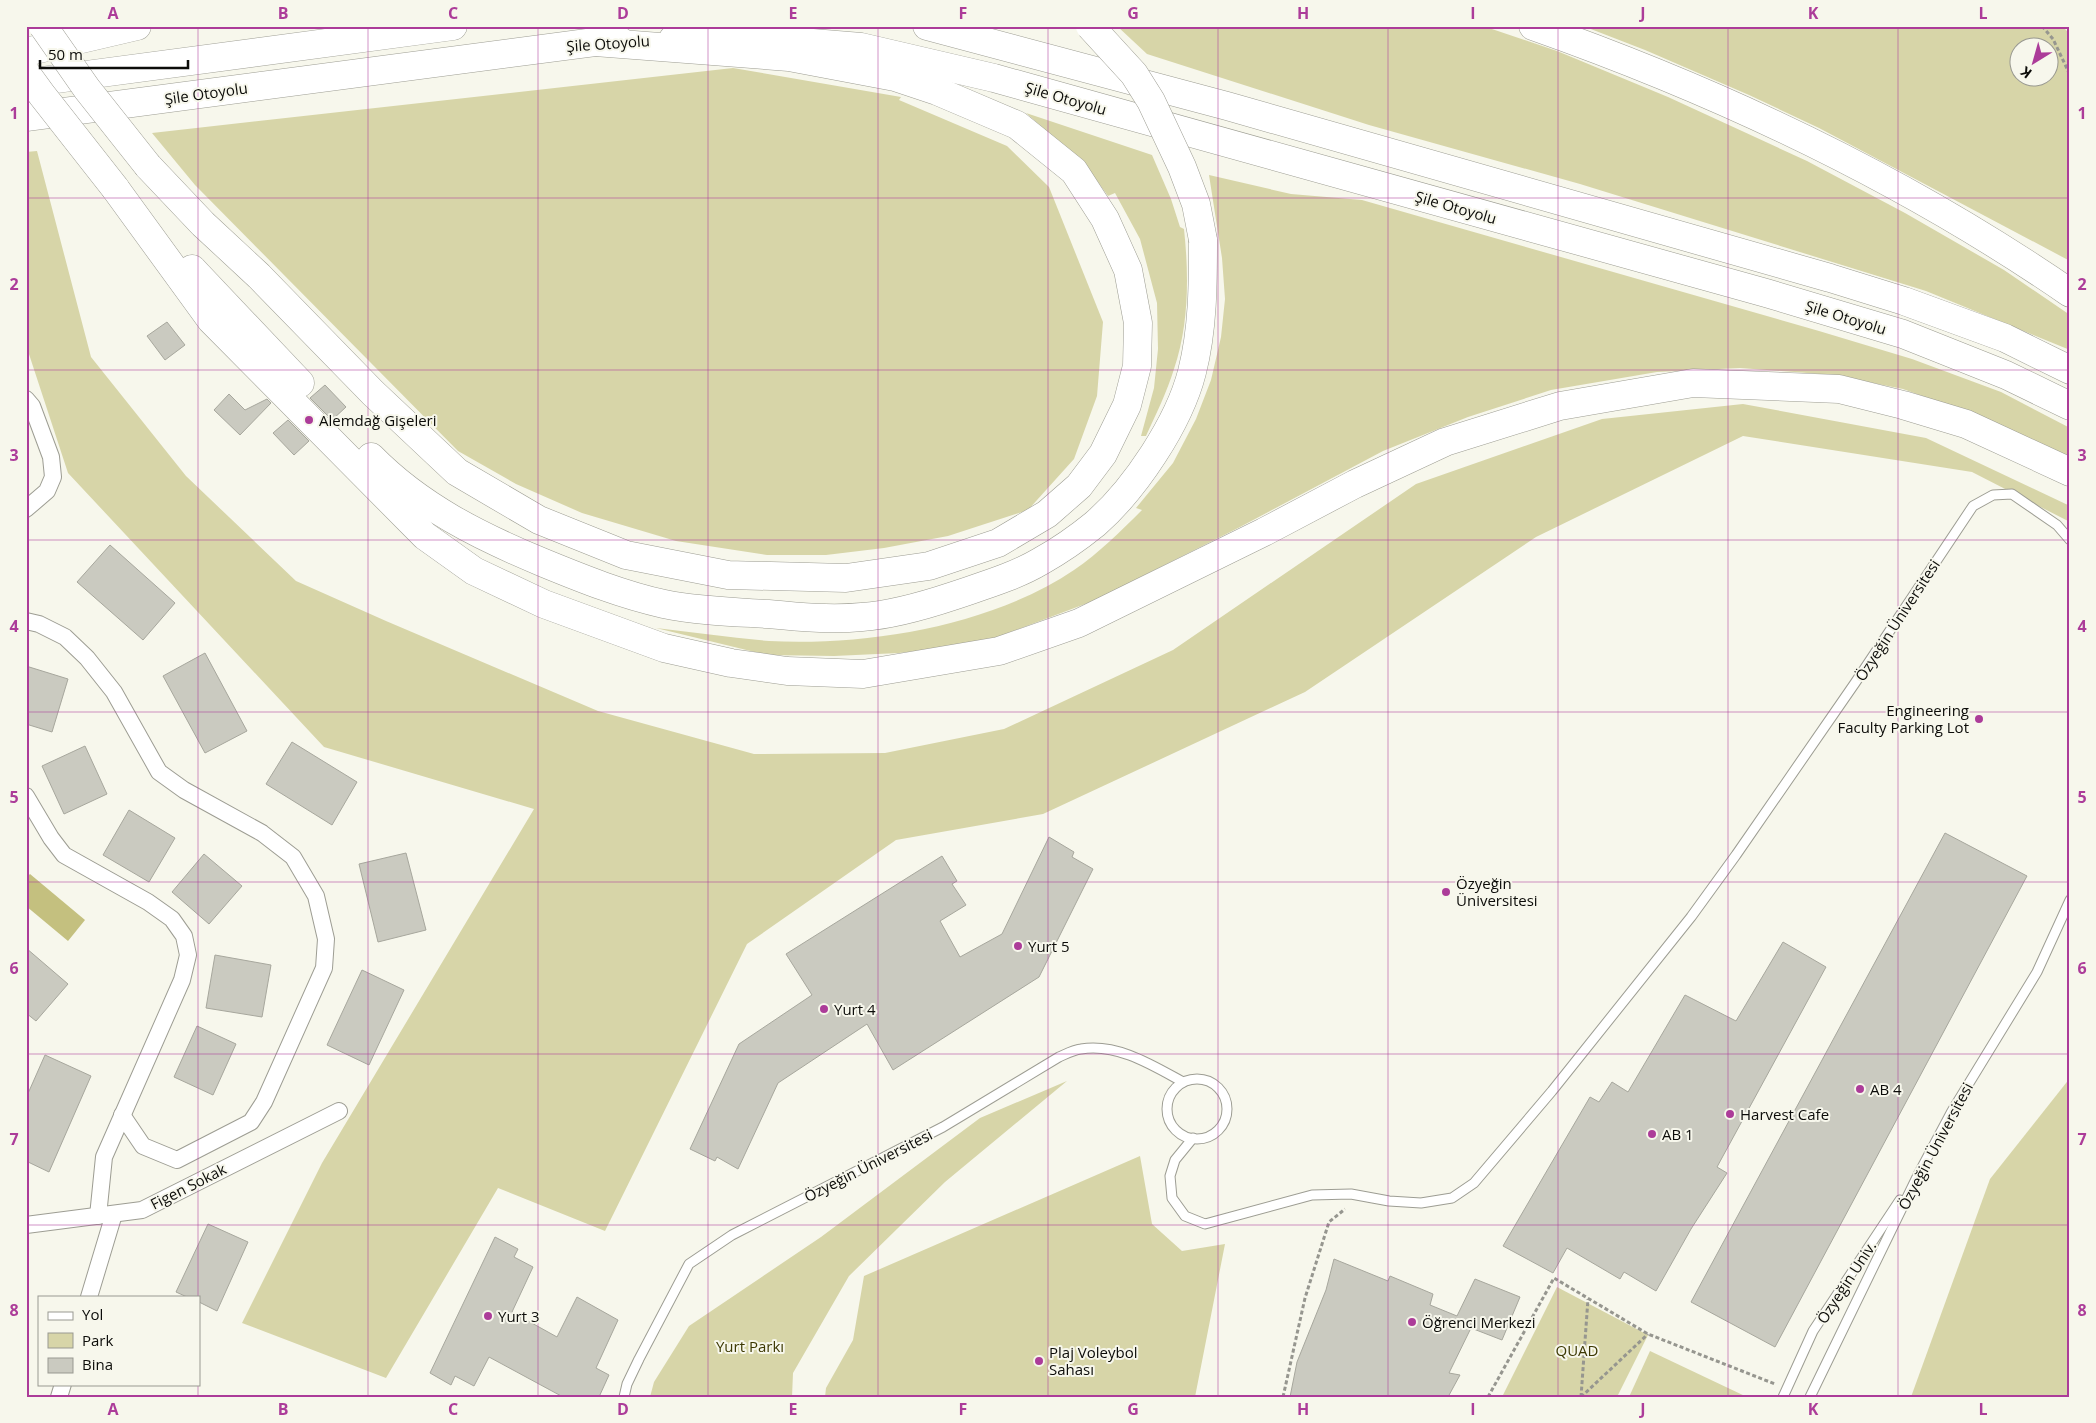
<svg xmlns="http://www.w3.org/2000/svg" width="2096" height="1423" font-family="'Open Sans',sans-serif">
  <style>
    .green { fill: #d7d5a8; fill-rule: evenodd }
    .water { fill: #c4c07f }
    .building { fill: #cacac0; stroke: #a7a79d }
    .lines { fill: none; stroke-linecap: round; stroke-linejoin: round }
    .service-casing { stroke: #9d9d93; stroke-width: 11 }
    .minor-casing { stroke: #9d9d93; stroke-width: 18 }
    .trunk-casing { stroke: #9d9d93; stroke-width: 29 }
    .motorway-casing { stroke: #9d9d93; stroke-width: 29 }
    .path { stroke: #96968f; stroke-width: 3; stroke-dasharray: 4 2.5; stroke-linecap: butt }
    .service { stroke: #fff; stroke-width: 9 }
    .minor { stroke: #fff; stroke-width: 16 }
    .trunk { stroke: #fff; stroke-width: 28 }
    .motorway { stroke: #fff; stroke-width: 28 }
    .motorway-bridge-casing { stroke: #9d9d93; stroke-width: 29; stroke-linecap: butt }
    .motorway-bridge { stroke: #fff; stroke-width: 28 }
    .grid { fill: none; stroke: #ac3c99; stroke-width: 1; stroke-opacity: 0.55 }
    .poi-dot { fill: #ac3c99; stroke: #f7f7ec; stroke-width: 2 }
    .labels { text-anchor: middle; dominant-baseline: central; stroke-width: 4; stroke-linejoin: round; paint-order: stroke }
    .street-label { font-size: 15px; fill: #0c0c09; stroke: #f7f7ec }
    .poi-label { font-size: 15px; fill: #0c0c09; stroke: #f7f7ec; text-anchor: start }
    .park-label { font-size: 15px; fill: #3d3903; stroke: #f7f7ec }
    .neatline { fill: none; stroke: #ac3c99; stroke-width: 2 }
    .grid-label { font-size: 16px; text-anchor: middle; font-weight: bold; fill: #ac3c99 }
  </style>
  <rect width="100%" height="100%" fill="#f7f7ec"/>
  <g class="green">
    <polygon points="1117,26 1483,26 1557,51 1668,97 1807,161 1905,213 2004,270 2070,315 2070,350 1926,291 1580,184 1369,125 1147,54"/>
    <path d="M1583 26H2062L2070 34V261L1819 128 1749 95 1645 50ZM2018 48H2048V78H2018Z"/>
    <polygon points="733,68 901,97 899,100 1007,146 1049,187 1103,322 1097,396 1074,459 1028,510 948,536 884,548 826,555 767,555 676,541 582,513 516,484 458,451 195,185 152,133"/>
    <path d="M1026 113 1152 155 1171 199 1180 227 1184 229C1189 275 1189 325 1174 369 1167 392 1156 414 1146 436H1141L1154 388 1158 349 1157 303 1140 239 1115 193 1108 196 1087 167Z"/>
    <polygon points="37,151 91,357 186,476 296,581 386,621 598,711 754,754 885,753 1004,729 1173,650 1416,484 1602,419 1743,404 1926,438 2070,506 2070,522 1972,472 1743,436 1536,537 1305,692 1043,814 896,840 747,944 605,1231 498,1188 386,1378 242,1323 322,1163 534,809 324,747 68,473 26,345 26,152"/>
    <path d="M1209 175 1291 194 1362 200 1819 331 1912 359 2001 392 2070 428V458L1994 422 1903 389 1833 375 1740 368 1657 372 1551 390 1468 417 1383 451 1240 527 1093 601 979 644 899 653 834 656 767 655 656 628C693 632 731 638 769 641 867 646 991 626 1074 570 1099 553 1121 531 1142 510L1136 508 1173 463 1196 419 1211 380 1221 337 1225 299 1222 258Z"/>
    <polygon points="2070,1078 2070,1397 1911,1397 1990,1179"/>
    <polygon points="1067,1081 945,1182 849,1276 793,1373 792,1397 650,1397 654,1382 689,1326 821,1237 980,1118"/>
    <polygon points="1140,1156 1152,1224 1182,1251 1225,1244 1195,1397 825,1397 826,1388 853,1340 864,1276"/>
    <polygon points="1557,1287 1648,1335 1617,1397 1502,1397"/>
    <polygon points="1650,1351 1747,1397 1629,1397"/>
  </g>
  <polygon class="water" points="30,874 85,920 68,941 26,906 26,878"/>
  <g class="building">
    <polygon points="167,322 185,345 165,360 147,336"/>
    <polygon points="325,385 346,407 332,420 310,398"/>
    <polygon points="229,394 245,410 267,399 271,403 240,435 214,410"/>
    <polygon points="288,420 309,441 294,455 273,433"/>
    <polygon points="110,545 175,603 143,640 77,582"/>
    <polygon points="205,653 247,731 205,753 163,676"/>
    <polygon points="26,666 68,679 52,732 26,724"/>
    <polygon points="292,742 357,782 332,825 266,784"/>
    <polygon points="85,746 107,794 64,814 42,766"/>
    <polygon points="129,810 175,838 149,882 103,855"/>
    <polygon points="1945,833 2027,876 1775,1347 1691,1302"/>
    <polygon points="1049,837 1074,852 1072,857 1093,869 1039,977 893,1070 867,1024 778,1083 738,1169 717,1157 715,1161 690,1149 739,1044 812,995 786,954 942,856 957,881 952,884 966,905 940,921 960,957 1002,934"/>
    <polygon points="406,853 426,930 378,942 359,864"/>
    <polygon points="204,854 242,886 209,924 172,892"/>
    <polygon points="1783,942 1826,967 1717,1167 1727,1173 1691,1229 1656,1291 1624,1272 1620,1279 1567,1248 1553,1273 1503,1246 1590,1097 1599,1102 1612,1082 1628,1092 1685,995 1736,1021"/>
    <polygon points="26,948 68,984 36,1021 26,1013"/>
    <polygon points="215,955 271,965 262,1017 206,1008"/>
    <polygon points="362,970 404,990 369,1065 327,1045"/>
    <polygon points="197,1026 236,1044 213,1095 174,1077"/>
    <polygon points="45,1055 91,1076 49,1172 26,1161 26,1098"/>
    <polygon points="208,1224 248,1242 217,1311 199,1302 199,1297 187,1297 176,1292"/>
    <polygon points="495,1237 518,1249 514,1257 533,1267 512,1312 557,1337 577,1297 618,1320 596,1368 609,1375 599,1397 563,1397 489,1357 474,1386 455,1376 451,1385 430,1373"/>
    <polygon points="1334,1259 1388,1281 1390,1276 1433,1294 1430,1305 1457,1316 1475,1279 1520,1297 1502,1340 1471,1328 1449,1373 1460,1375 1448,1397 1290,1397 1297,1362 1326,1290"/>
  </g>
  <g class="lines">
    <g class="service-casing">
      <g id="service">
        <circle cx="1197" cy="1109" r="30"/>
        <polyline points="1193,1138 1175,1160 1170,1176 1172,1198 1185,1216 1205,1224 1312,1195 1351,1194 1389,1201 1421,1203 1452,1198 1474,1183 1552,1091 1691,917 1736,855 1855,683 1973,506 1993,495 2012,494 2057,525 2070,540"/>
        <path d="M624 1397 627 1384 639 1359 689 1264 732 1235 943 1127 1059 1057C1066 1054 1073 1050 1081 1049 1117 1043 1152 1065 1183 1082"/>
        <polyline points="1783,1397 1813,1331 1900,1200"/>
        <polyline points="1810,1397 1919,1173 1952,1111 2037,972 2070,900"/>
      </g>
    </g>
    <g class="minor-casing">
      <g id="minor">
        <polyline points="26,399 32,406 51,457 53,477 47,491 26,509"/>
        <polyline points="26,621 39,624 65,637 87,658 114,692 159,772 184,790 262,833 293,857 316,896 326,939 324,968 264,1102 251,1122 177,1160 143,1146 122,1115"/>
        <polyline points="26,796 51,838 64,855 148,902 172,919 184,936 188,955 182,980 104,1157 98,1216"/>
        <polyline points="26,1225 142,1210 339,1111"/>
        <polyline points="89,1297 114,1214"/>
        <polyline points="59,1397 63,1384"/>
      </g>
    </g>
    <g class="trunk-casing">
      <g id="trunk">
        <polyline points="927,26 1227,106 1830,278 1904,301 2005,338 2070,370"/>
        <polyline points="673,39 728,36 861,47 994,78 1766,293 1903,334 2006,375 2070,406"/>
        <polyline points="26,83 453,26"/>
        <polyline points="26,117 595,42 620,41"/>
      </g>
    </g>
    <g class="motorway-casing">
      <g id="motorway">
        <path d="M1533 26C1720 92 1906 180 2070 293"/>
        <polyline points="26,52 137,26"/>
        <polyline points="148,166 203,224 259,276 373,393 457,472 539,520 626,555 728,575 846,578 929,566 998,543 1047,514 1079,486 1103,454 1127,405 1137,366 1138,323 1128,270 1105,219 1074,171 1017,125 937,91 895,77 789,57 595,42"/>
        <polyline points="115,188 211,320 425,536 474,571 544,604 664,648 731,663 787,671 863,674 999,651 1079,623 1264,532 1355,484 1445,442 1560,406 1693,383 1839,389 1903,405 1966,424 2070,472"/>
        <polyline points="192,269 300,383"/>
        <path d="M371 457C420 507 481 537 544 563 583 579 623 595 664 604 698 611 734 612 768 614 799 617 831 620 862 617 891 615 926 605 953 596 982 586 1014 577 1041 561 1059 551 1079 537 1095 524 1135 489 1179 423 1192 372 1203 329 1203 284 1203 240"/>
      </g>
    </g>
    <g class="path">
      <polyline points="2042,26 2053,39 2070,75"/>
      <polyline points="1283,1397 1305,1298 1329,1222 1345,1209"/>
      <polyline points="1488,1397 1554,1278 1648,1334 1775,1384"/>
      <polyline points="1577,1397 1617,1397"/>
      <polyline points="1581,1397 1588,1299"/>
      <polyline points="1581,1397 1648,1334"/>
    </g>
    <use href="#service" class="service"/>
    <use href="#minor" class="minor"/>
    <use href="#trunk" class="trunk"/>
    <use href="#motorway" class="motorway"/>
    <g class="motorway-bridge-casing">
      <g id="motorway-bridge">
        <polyline points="43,26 87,89 148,166"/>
        <polyline points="1090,26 1134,74 1151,101 1182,167 1196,204 1203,240"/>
        <polyline points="26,73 42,95 115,188"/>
      </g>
    </g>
    <use href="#motorway-bridge" class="motorway-bridge"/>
  </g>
  <path class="grid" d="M198 26V1297M368 26V1397M538 26V1397M708 26V1397M878 26V1397M1048 26V1397M1218 26V1397M1388 26V1397M1558 26V1397M1728 26V1397M1898 26V1397M26 198H2070M26 370H2070M26 540H2070M26 712H2070M26 882H2070M26 1054H2070M26 1225H2070M198 1384V1397"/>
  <g class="poi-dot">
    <circle cx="309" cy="420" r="5"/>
    <circle cx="1979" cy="719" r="5"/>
    <circle cx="1446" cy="892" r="5"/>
    <circle cx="1018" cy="946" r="5"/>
    <circle cx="824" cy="1009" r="5"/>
    <circle cx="1860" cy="1089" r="5"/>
    <circle cx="1730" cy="1114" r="5"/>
    <circle cx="1652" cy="1134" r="5"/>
    <circle cx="488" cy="1316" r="5"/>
    <circle cx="1412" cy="1322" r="5"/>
    <circle cx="1039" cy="1361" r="5"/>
  </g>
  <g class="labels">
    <g class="street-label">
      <text transform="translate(608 43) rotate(-4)">Şile Otoyolu</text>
      <text transform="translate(206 93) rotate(-8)">Şile Otoyolu</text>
      <text transform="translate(1066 98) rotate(16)">Şile Otoyolu</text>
      <text transform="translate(1456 207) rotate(16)">Şile Otoyolu</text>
      <text transform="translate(1846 317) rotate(17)">Şile Otoyolu</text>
      <text transform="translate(1897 620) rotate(-57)">Özyeğin Üniversitesi</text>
      <text transform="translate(1935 1146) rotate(-62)">Özyeğin Üniversitesi</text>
      <text transform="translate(868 1165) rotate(-27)">Özyeğin Üniversitesi</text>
      <text transform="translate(188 1186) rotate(-27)">Figen Sokak</text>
      <text transform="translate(1846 1282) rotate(-57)">Özyeğin Univ.</text>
    </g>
    <g class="poi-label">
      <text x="319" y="420">Alemdağ Gişeleri</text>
      <text x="1969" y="710" text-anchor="end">Engineering<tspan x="1969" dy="17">Faculty Parking Lot</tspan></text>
      <text x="1456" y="883">Özyeğin<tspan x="1456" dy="17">Üniversitesi</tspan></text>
      <text x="1028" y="946">Yurt 5</text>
      <text x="834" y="1009">Yurt 4</text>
      <text x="1870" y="1089">AB 4</text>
      <text x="1740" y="1114">Harvest Cafe</text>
      <text x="1662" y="1134">AB 1</text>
      <text x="498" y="1316">Yurt 3</text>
      <text x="1422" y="1322">Öğrenci Merkezi</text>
      <text x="1049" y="1352">Plaj Voleybol<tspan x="1049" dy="17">Sahası</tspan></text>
    </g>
    <g class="park-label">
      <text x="750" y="1346">Yurt Parkı</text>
      <text x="1577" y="1350">QUAD</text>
    </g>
  </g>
  <rect width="2096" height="1423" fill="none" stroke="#f7f7ec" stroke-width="55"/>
  <rect x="38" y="1296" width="162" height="90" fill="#f7f7ec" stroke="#999991"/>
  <rect x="48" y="1312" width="25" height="8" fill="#ffffff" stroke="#999991"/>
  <text x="82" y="1320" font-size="15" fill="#0c0c09">Yol</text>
  <rect x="48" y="1333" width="25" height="15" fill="#d7d5a8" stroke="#999991"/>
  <text x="82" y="1346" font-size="15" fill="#0c0c09">Park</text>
  <rect x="48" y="1358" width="25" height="15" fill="#cacac0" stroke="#999991"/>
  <text x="82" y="1370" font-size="15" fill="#0c0c09">Bina</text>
  <g transform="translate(2034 62) rotate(217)"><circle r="24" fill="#f7f7ec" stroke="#999991"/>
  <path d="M0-4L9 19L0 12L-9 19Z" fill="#ac3c99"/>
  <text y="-8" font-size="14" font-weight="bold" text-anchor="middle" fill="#0c0c09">K</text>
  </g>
  <path d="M40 60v8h148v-8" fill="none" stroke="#0c0c09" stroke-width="2.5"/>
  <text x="48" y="60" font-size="15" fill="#0c0c09" stroke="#f7f7ec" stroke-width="4" paint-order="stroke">50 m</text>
  <rect x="28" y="28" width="2040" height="1368" class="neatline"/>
  <g class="grid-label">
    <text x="113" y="19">A</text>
    <text x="283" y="19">B</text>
    <text x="453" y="19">C</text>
    <text x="623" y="19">D</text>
    <text x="793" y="19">E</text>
    <text x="963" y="19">F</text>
    <text x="1133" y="19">G</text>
    <text x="1303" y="19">H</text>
    <text x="1473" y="19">I</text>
    <text x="1643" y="19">J</text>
    <text x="1813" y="19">K</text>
    <text x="1983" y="19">L</text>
    <text x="14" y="119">1</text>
    <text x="2082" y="119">1</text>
    <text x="14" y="290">2</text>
    <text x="2082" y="290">2</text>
    <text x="14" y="461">3</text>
    <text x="2082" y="461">3</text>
    <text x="14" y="632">4</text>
    <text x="2082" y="632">4</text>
    <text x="14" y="803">5</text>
    <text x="2082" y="803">5</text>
    <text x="14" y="974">6</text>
    <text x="2082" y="974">6</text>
    <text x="14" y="1145">7</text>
    <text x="2082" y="1145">7</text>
    <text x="14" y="1316">8</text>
    <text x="2082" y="1316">8</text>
    <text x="113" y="1415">A</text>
    <text x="283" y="1415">B</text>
    <text x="453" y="1415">C</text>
    <text x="623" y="1415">D</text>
    <text x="793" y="1415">E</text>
    <text x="963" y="1415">F</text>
    <text x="1133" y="1415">G</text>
    <text x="1303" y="1415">H</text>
    <text x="1473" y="1415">I</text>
    <text x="1643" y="1415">J</text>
    <text x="1813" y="1415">K</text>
    <text x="1983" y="1415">L</text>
  </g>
</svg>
